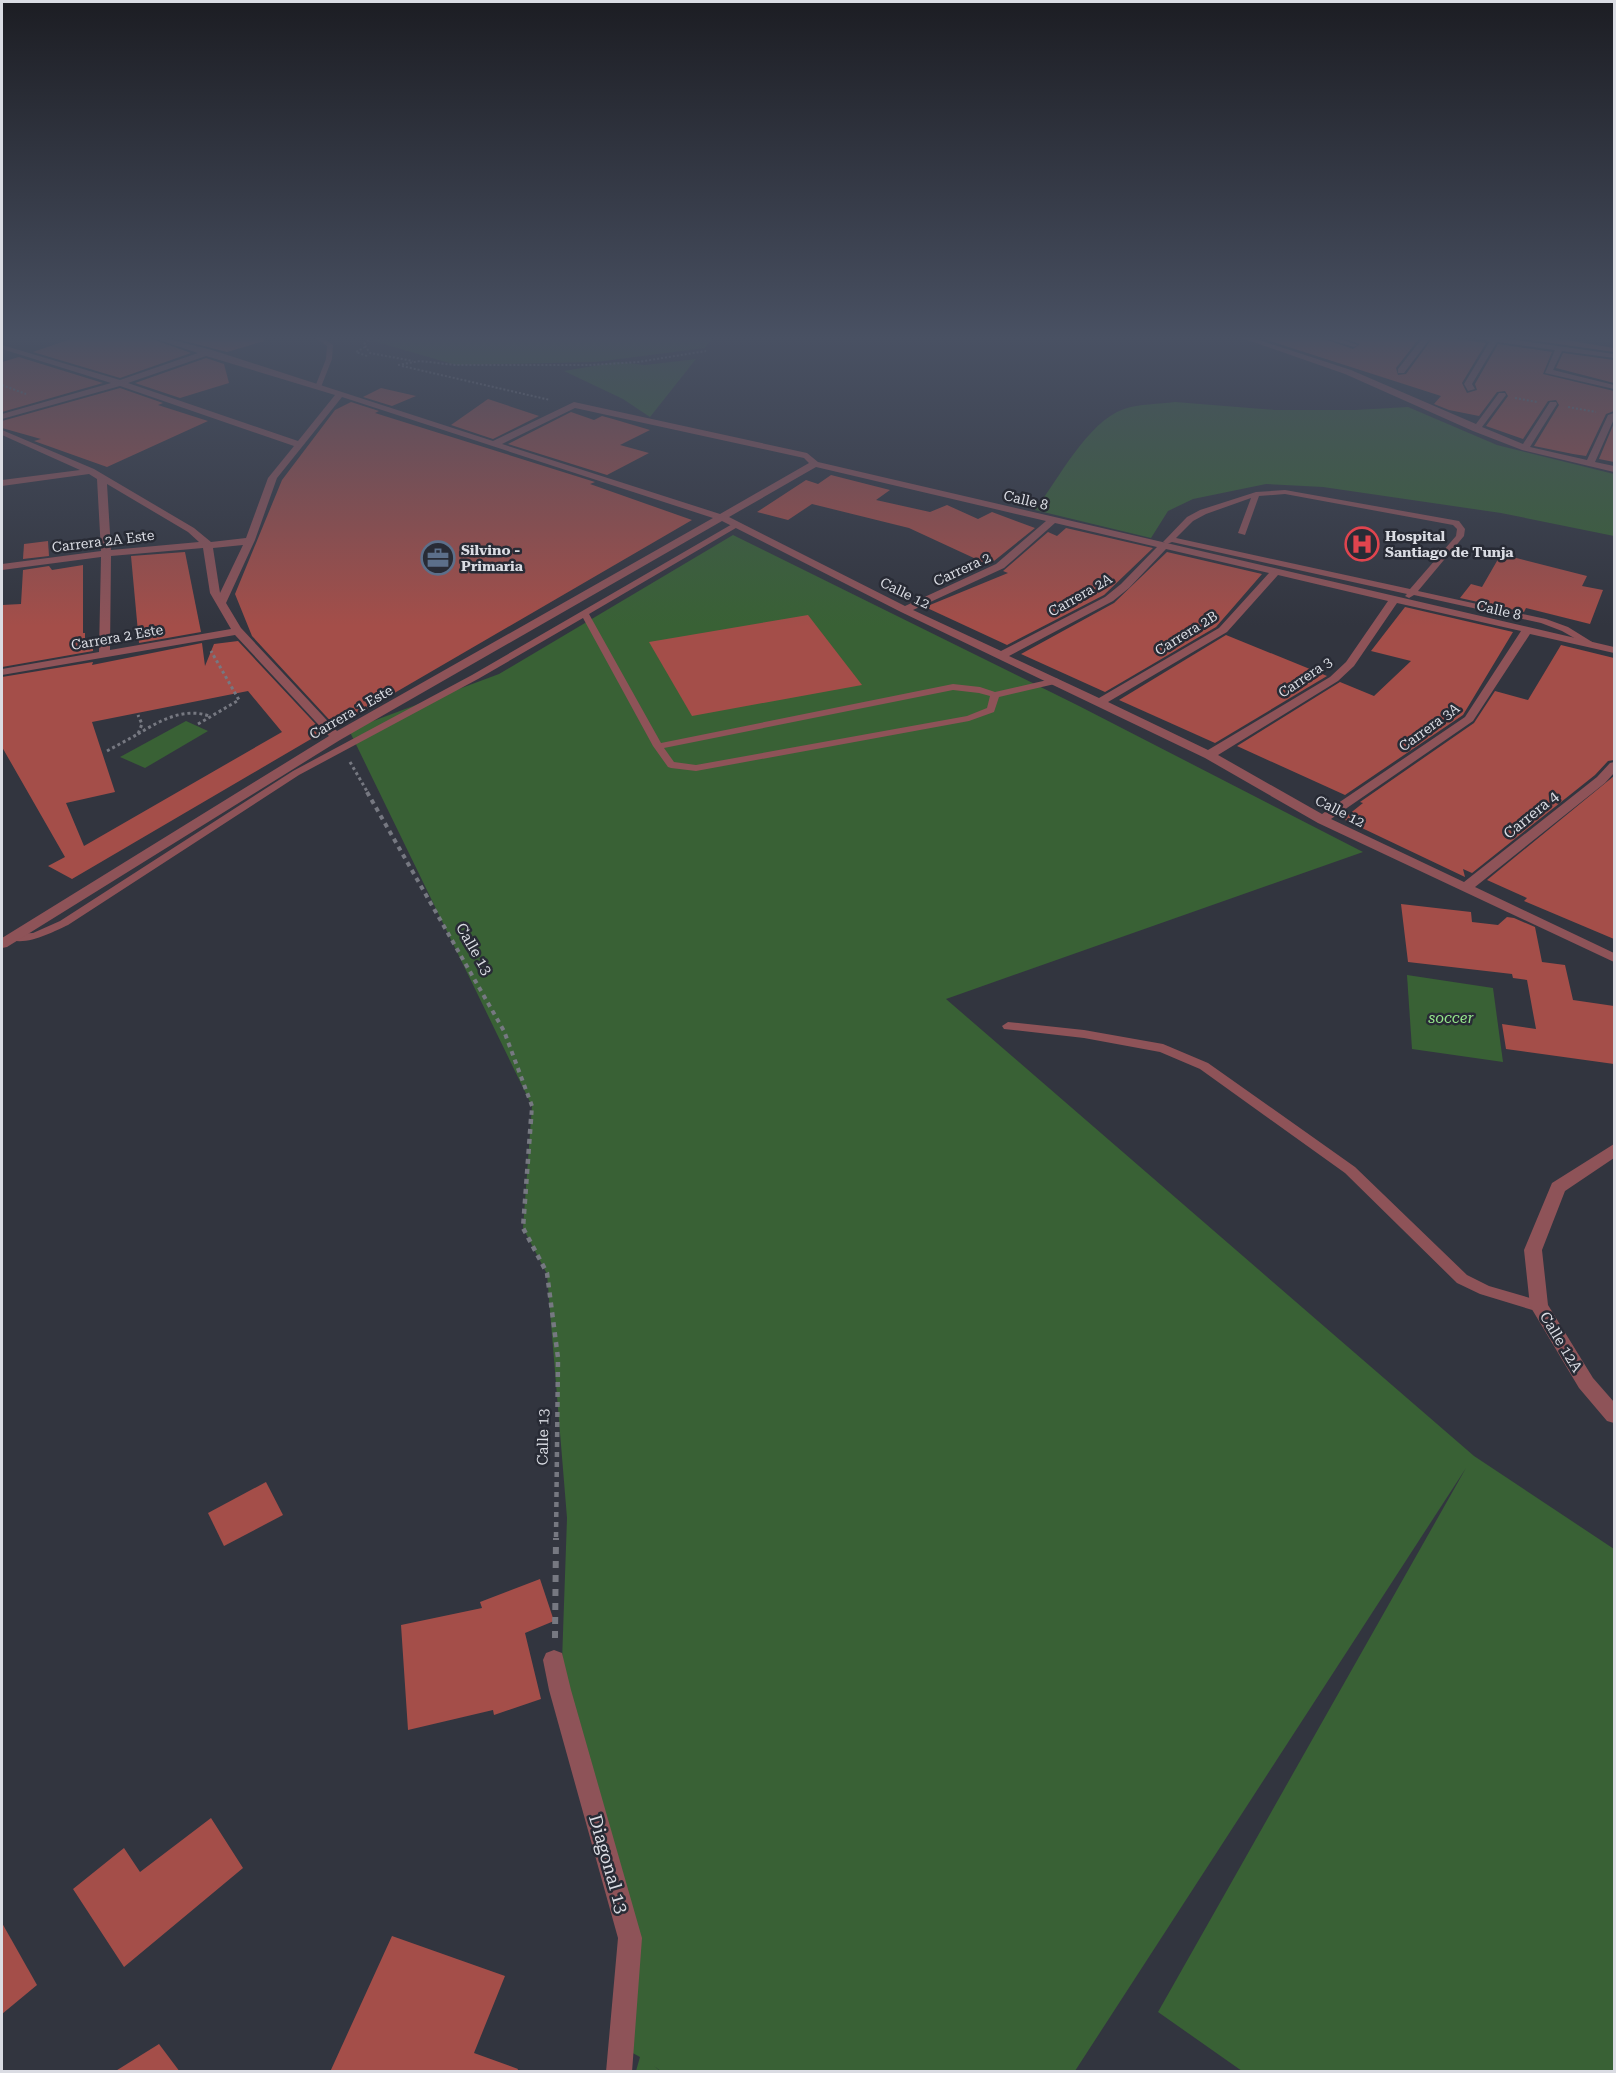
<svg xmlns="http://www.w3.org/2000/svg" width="1616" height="2073" font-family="'Roboto Serif',serif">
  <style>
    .green { fill: #396135 }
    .building { fill: #a44e49; fill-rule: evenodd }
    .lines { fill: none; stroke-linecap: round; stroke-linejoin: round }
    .path-far4 { stroke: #767881; stroke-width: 2; stroke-dasharray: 2 2; stroke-linecap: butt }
    .path-far3 { stroke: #767881; stroke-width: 3; stroke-dasharray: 3 3; stroke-linecap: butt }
    .path-far2 { stroke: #767881; stroke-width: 4; stroke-dasharray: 4.5 4.5; stroke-linecap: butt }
    .path-far1 { stroke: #767881; stroke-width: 4.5; stroke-dasharray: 5 5; stroke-linecap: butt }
    .path { stroke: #767881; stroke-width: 6; stroke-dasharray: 7 7; stroke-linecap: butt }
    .service { fill: #8e5358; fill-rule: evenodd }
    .minor { fill: #8e5358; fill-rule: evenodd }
    .labels { text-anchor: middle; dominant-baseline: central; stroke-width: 5; stroke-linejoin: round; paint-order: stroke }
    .far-street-label { font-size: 14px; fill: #dadce3; stroke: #282b35 }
    .far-poi-label { font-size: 14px; font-weight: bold; fill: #dadce3; stroke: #282b35; text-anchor: start }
    .street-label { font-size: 15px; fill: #dadce3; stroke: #282b35 }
    .park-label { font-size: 15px; font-style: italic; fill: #94e58b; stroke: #282b35 }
    .near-street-label { font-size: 18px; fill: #dadce3; stroke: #282b35 }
  </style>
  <rect width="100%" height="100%" fill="#32353f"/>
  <g class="green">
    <polygon points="400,336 714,336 705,348 596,362 456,365 373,341"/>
    <polygon points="696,359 650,417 623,399 564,371 617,362 645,365"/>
    <path d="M1175 402 1275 410H1355L1408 407 1497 445 1614 474V536L1501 513 1323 487 1266 484 1193 499 1168 511 1151 538 1035 510C1059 479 1086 423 1124 409 1139 404 1159 404 1175 402Z"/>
    <polygon points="733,535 1079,706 1363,852 946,999 1474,1456 1614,1549 1614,2071 1242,2071 1158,2012 1466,1468 1075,2071 662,2072 654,2066 660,2071 636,2071 640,2057 620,2046 623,1873 561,1690 567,1518 547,1274 523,1228 532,1106 349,730 499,674"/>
    <polygon points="186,721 208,731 145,768 120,757"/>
    <polygon points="1407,975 1493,988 1503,1062 1412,1049"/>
  </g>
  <g class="building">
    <polygon points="79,336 144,336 191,353 120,378 33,352"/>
    <polygon points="165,336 264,336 264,341 227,352"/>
    <polygon points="1268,336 1316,336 1353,349 1360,344 1337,336 1421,336 1396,368 1398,375 1406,374 1434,336 1486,343 1462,383 1467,393 1477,390 1475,384 1498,344 1552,352 1543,374 1614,391 1614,411 1606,414 1586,456 1573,454 1534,446 1559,405 1556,400 1548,401 1523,439 1486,426 1508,396 1505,391 1497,392 1479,416 1449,410 1434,404 1441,396 1267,340"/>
    <polygon points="1503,336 1541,336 1614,348 1614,352"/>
    <polygon points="1563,353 1614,360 1614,383 1556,368"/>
    <polygon points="19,357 103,383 2,412 2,362"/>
    <polygon points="206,358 224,364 229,383 180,398 135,383"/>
    <polygon points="120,388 163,403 158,405 208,421 107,467 34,441 41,439 2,428 2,421"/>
    <polygon points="381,388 416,396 392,406 363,397"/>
    <polygon points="488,399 539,416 493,439 451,425"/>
    <polygon points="351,402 379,411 375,413 595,482 590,484 692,520 336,727 252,636 235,594 282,480 335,410"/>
    <polygon points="571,412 594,420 602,416 613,419 650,430 620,445 649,453 607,475 508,444"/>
    <polygon points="1614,423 1614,462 1599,459"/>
    <polygon points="831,475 890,490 876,500 930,512 947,505 978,519 992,512 1035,528 989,565 909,528 812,504 788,520 757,512 806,480 818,484"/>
    <polygon points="1066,528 1153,548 1104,595 1007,645 925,607 1008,573 1003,571 1048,532 1057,536"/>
    <polygon points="48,541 49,556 23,559 24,544"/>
    <polygon points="185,552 201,632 139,643 131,556"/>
    <polygon points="1167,552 1262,574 1216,627 1105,692 1021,654 1114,603"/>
    <polygon points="1501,554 1587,576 1582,586 1603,590 1590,624 1526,608 1524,612 1460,598 1471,584 1482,587"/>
    <polygon points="83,565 83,633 85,633 85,639 93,638 93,651 2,667 2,605 21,604 23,570 49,566 52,570"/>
    <polygon points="1405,607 1513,632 1463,715 1345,795 1237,746 1340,682 1374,696 1411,661 1371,651"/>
    <polygon points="808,615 862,685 692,716 649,642"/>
    <polygon points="1226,635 1327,676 1215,743 1119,700"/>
    <path d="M238 641 323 732 72 879 48 866 65 857 2 747V677L93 662 92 665 202 643 205 666 214 644ZM248 691 282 732 84 846 66 803 115 792 92 722Z"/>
    <polygon points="1561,645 1614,658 1614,760 1608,761 1595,775 1472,873 1463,869 1465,877 1343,819 1363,803 1360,802 1474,723 1495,691 1528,700"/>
    <polygon points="1614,776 1614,939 1524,901 1527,898 1487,880"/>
    <polygon points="1401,904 1471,912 1472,922 1498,925 1507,917 1514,918 1535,927 1542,962 1565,965 1573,1000 1614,1006 1614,1064 1506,1049 1502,1024 1536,1029 1527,980 1513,978 1512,974 1408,962"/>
    <polygon points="266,1482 283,1515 224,1546 208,1513"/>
    <polygon points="540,1579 554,1621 525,1633 541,1699 494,1715 493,1710 408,1730 401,1625 482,1608 480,1602"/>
    <polygon points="211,1818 243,1868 124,1967 73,1889 124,1848 140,1872"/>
    <polygon points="2,1923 37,1985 2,2014"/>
    <polygon points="392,1936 505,1976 474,2053 518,2069 517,2072 330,2072"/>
    <polygon points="159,2044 180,2072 114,2072"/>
  </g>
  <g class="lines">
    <g class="path-far4">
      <polyline points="372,338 364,344 370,353 413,361"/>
      <polyline points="365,347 356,352 367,356"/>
      <polyline points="398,365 420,361 455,365 590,365 638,362 706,351"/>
      <polyline points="402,366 550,400"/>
      <polyline points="2,385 26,394"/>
      <polyline points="1515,398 1537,402"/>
      <polyline points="1568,407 1596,412"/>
    </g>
    <g class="path-far3">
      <polyline points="198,724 239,700 211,651"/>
      <path d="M138 734C159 721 184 707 209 716"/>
      <polyline points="107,751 138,734 142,724 138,715"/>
      <polyline points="350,762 368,793"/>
    </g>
    <polyline class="path-far2" points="367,792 504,1031 532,1106 531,1121"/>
    <polyline class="path-far1" points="531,1119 523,1228 547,1273 558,1358 556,1539"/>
    <polyline class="path" points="555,1638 556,1538"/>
    <g class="service">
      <polygon points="313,336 320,336 333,345 332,359 321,387 318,389 315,387 326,359 327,346"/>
      <polygon points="1589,336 1595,336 1591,340 1588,338"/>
      <path d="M1285 490 1459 521 1465 529 1464 536 1418 591 1546 619 1568 627 1597 645 1590 647 1562 631 1541 623 1414 595 1409 598 1405 596 1407 594 1172 542 1167 544 1163 542 1187 517 1200 510 1256 492ZM1285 494 1453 525 1457 529 1456 536 1410 589 1176 538 1193 521 1206 514 1251 498 1238 533 1245 535 1259 496Z"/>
      <path d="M734 523 741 525 589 614 661 743 953 684 980 687 995 692 1056 678 1061 681 1059 683 999 697 994 712 969 721 696 771 671 768 668 767 653 746 583 618 478 679 299 775 68 925C53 932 21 949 6 937L12 934 33 933 60 921 293 771 472 675ZM953 690 979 693 990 696 987 708 967 716 696 765 674 762 664 748Z"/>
      <polygon points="1008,1022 1084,1030 1163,1044 1208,1063 1355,1167 1467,1275 1489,1286 1544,1302 1546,1306 1544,1310 1539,1312 1480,1294 1457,1283 1345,1173 1200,1069 1160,1052 1084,1038 1004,1029 1002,1026"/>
    </g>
    <g class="minor">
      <path d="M146 336H157L212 350 493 441 574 402 807 453 818 462 1614 647V653L1530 634 1473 721 1331 819 1464 882 1597 777 1610 763 1614 762V773L1605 783 1475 887 1614 953V962L1318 823 1205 758 901 612 722 521 340 740 7 947 2 948V938L329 736 235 635 2 675V669L99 652 101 557 2 570V564L101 551 97 479 89 474 2 486V480L80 470 2 435V430L94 469 194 528 211 542 246 538 268 478 294 446 120 386 2 419V414L111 383 2 349V345L120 380 198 353ZM206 356 335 395 298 441 128 383ZM342 397 713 518 337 731 241 628 226 603 255 540 277 478ZM575 408 804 458 809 463 720 514 502 444ZM816 467 1046 521 996 564 905 606 729 517ZM107 484 188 532 199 542 111 550ZM1055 523 1157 547 1121 584 1105 597 1001 651 913 610 1004 568ZM243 545 220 593 213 548ZM203 548 210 593 231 629 110 650 111 556ZM1166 549 1269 573 1219 628 1099 698 1009 656 1113 601 1129 588ZM1278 575 1388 601 1346 662 1330 677 1208 750 1108 702 1227 632ZM1397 603 1521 631 1465 717 1322 814 1218 755 1338 681 1354 666Z"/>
      <polygon points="1236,336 1247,336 1351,370 1476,424 1499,393 1505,393 1506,395 1482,427 1523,444 1550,402 1556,402 1557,404 1530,447 1587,460 1608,415 1614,413 1614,419 1595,462 1614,466 1614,472 1522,450 1473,431 1345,374"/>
      <polygon points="1318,336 1330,336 1358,345 1354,347"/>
      <polygon points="1424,336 1432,336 1404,373 1398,373 1398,369"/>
      <polygon points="1466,336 1495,337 1614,354 1614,358 1562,351 1553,370 1614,385 1614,389 1545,373 1555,350 1497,342 1472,384 1475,389 1468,391 1464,384 1490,341"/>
      <polygon points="1614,1144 1614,1158 1565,1191 1542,1250 1548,1305 1593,1378 1614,1402 1614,1423 1607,1421 1579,1388 1530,1306 1524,1250 1552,1183"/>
      <polygon points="554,1650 562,1653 571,1690 642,1938 632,2072 606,2072 618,1938 549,1690 543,1660 546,1653"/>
    </g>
  </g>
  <linearGradient id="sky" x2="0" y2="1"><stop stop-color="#1c1d23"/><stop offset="0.54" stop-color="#495163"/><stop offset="1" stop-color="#495163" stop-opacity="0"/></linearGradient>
  <rect width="1616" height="626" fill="url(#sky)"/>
  <defs>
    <g id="hospital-ring" transform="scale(1.725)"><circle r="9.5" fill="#282b35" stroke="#e0444e" stroke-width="1.5"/><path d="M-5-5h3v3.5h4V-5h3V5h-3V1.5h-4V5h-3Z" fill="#e0444e"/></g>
    <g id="office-ring" transform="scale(1.725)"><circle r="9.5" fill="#282b35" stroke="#5c6f8a" stroke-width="1.5"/><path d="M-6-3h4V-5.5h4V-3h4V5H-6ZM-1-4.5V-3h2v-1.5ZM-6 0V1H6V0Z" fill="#5c6f8a"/></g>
  </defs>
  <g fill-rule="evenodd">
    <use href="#hospital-ring" x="1362" y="544"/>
    <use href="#office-ring" x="438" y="558"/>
  </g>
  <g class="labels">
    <g class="far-street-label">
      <text transform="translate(1026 500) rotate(13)">Calle 8</text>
      <text transform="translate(103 541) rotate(-7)">Carrera 2A Este</text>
      <text transform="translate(962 569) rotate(-25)">Carrera 2</text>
      <text transform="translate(905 593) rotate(26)">Calle 12</text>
      <text transform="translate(1080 595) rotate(-30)">Carrera 2A</text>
      <text transform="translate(1499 610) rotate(13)">Calle 8</text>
      <text transform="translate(1186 633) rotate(-32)">Carrera 2B</text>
      <text transform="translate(117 637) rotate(-10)">Carrera 2 Este</text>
      <text transform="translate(1305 677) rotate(-34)">Carrera 3</text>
      <text transform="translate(351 712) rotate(-30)">Carrera 1 Este</text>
      <text transform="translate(1429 727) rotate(-36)">Carrera 3A</text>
      <text transform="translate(1340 811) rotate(27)">Calle 12</text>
    </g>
    <g class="far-poi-label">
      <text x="1385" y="536">Hospital<tspan x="1385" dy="16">Santiago de Tunja</tspan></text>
      <text x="461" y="550">Silvino -<tspan x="461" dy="16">Primaria</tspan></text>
    </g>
    <g class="street-label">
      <text transform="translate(1531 815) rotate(-39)">Carrera 4</text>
      <text transform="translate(474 949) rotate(60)">Calle 13</text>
      <text transform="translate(1561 1342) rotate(59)">Calle 12A</text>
      <text transform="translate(543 1437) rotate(-89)">Calle 13</text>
    </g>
    <g class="park-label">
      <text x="1451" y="1018">soccer</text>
    </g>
    <g class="near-street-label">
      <text transform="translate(609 1864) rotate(74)">Diagonal 13</text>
    </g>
  </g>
  <rect width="1616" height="2073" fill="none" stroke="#dadce3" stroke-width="6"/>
</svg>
